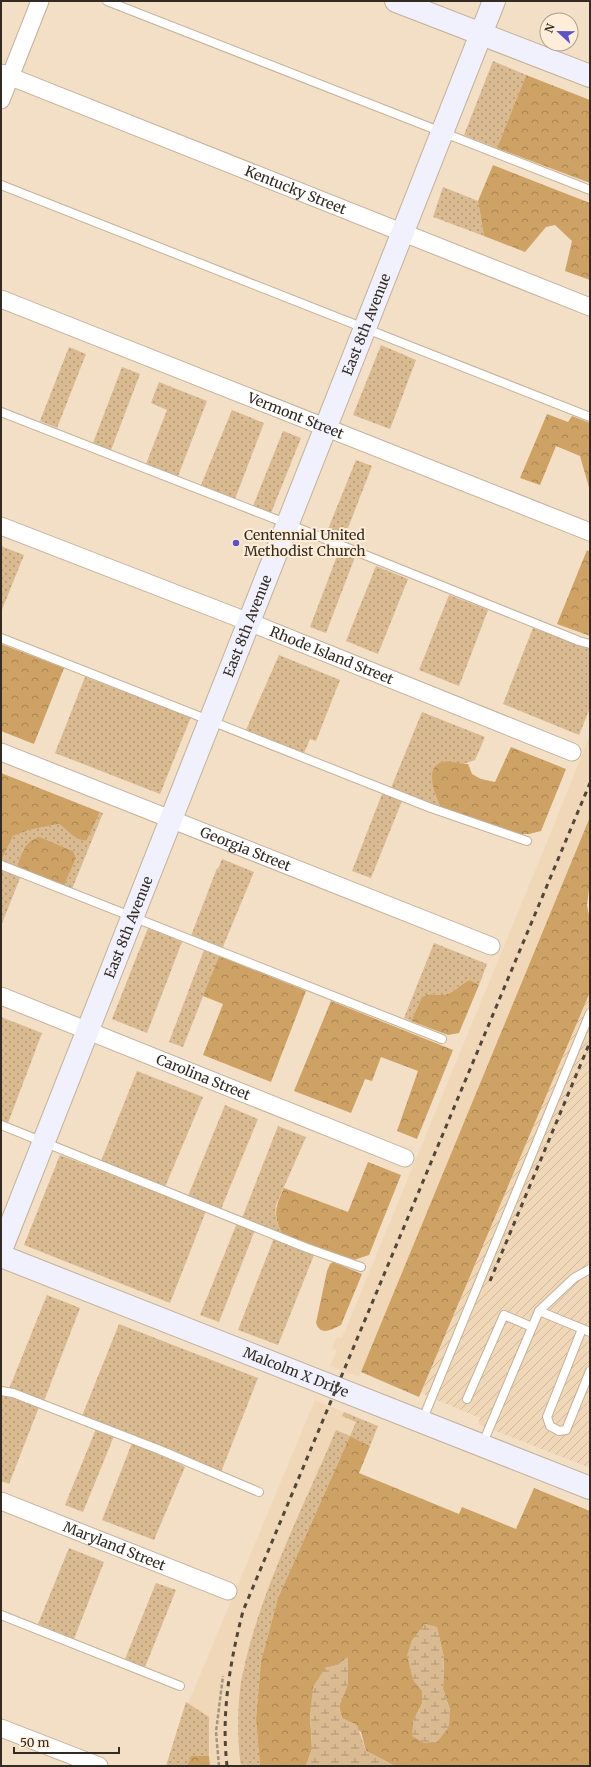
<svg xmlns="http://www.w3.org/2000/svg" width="591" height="1767" font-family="Merriweather,serif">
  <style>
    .built { fill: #f0d7b7 }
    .industrial { fill: url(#industrial-furrows) }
    .grass { fill: url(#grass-dots) }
    .forest { fill: url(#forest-crowns); fill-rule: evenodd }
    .wetland { fill: url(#wetland-marsh) }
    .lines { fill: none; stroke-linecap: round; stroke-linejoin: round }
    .lane-casing { stroke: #c3b198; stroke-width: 10 }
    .street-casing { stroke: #c3b198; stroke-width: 19 }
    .secondary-casing { stroke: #c3b198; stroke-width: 24 }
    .path { stroke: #a39481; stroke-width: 2.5; stroke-dasharray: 4 2; stroke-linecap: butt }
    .lane { stroke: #fff; stroke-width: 8 }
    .street { stroke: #fff; stroke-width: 17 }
    .secondary { stroke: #f0f1fd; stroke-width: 22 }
    .rail { stroke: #50463a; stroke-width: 3; stroke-dasharray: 5 5; stroke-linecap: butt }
    .poi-dot { fill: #5b52ca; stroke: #fdedd9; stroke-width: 1.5 }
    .labels { text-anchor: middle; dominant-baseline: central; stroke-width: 4; stroke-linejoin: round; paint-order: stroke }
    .street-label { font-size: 14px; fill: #332b21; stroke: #fdedd9 }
    .poi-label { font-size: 14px; fill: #332b21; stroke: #fdedd9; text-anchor: start }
  </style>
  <defs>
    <pattern id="industrial-furrows" width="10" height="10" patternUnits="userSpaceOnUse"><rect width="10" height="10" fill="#f0d7b7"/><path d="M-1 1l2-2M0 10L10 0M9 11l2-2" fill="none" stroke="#ceb99d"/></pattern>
    <pattern id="grass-dots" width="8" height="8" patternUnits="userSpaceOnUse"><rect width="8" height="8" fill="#d9ba91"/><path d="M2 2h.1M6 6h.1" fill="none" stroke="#b19776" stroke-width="1.8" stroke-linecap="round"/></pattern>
    <pattern id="forest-crowns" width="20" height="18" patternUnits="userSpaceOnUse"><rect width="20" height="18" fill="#cea265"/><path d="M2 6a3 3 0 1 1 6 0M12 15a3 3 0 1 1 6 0" fill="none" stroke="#a88453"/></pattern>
    <pattern id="wetland-marsh" width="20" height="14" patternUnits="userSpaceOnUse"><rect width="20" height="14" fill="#d9ba91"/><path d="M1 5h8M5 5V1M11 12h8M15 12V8" fill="none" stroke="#b19776"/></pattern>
  </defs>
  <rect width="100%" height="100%" fill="#f3dfc6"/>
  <g class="built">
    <polygon points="590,735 590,817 359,1377 330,1366 337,1350 332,1348 337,1337 342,1338 549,837"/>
    <polygon points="315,1400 344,1412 342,1416 356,1422 350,1436 336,1430 280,1562 256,1624 242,1673 238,1721 241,1766 210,1766 209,1717 188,1704"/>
  </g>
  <polygon class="industrial" points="590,992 590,1468 478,1424 480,1418 421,1393"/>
  <g class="grass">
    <polygon points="493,61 526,75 497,148 464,135"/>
    <polygon points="443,187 478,201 484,236 433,217"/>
    <polygon points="381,345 416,360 390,429 353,415"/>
    <polygon points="69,347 86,354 57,428 40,421"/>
    <polygon points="122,367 140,374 111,450 93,443"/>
    <polygon points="159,382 207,401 178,476 146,464 167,410 151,403"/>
    <polygon points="232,410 264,423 235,499 201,485"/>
    <polygon points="283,431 301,438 271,513 253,506"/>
    <polygon points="356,460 372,466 343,541 326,534"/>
    <polygon points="1,546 24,555 1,612"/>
    <polygon points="339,551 355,557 326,633 310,627"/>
    <polygon points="376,566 408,579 378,654 346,641"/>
    <polygon points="449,595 488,610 459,686 419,670"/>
    <polygon points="533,628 590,648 590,708 579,735 503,704"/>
    <polygon points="279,655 340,680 316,741 310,739 304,753 246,730"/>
    <polygon points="85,677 191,717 160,794 55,753"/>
    <polygon points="422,712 485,737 475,760 463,764 443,762 435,794 441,808 391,788"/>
    <polygon points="382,794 402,801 371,878 352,871"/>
    <path d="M100 812 103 813 72 889 64 886 76 858 73 851 40 837 23 850 17 867 1 861 13 836 29 830 59 824C70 831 73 838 87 840Z"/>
    <polygon points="222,859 254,872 222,949 191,936 217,868 218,869"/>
    <polygon points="1,870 20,878 1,926"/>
    <polygon points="148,928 182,942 147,1033 112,1019"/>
    <path d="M434 943 487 964 479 985 470 980C461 983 455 991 447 994 437 997 431 991 422 997L411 1021 404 1018Z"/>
    <polygon points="204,950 219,956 183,1047 169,1042"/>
    <polygon points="1,1017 42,1033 8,1123 1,1121"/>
    <polygon points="137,1071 203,1097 165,1187 101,1161"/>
    <polygon points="225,1105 258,1119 221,1209 188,1196"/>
    <path d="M278 1126 306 1137 276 1205C274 1216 278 1224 282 1234L242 1218Z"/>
    <polygon points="60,1155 206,1211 170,1303 24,1245"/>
    <polygon points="237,1223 255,1230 219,1322 200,1315"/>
    <polygon points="274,1238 314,1255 278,1345 238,1330"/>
    <polygon points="47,1295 80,1308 44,1401 9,1389"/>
    <polygon points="119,1324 258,1378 221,1472 162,1446 82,1416"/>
    <polygon points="1,1394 39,1407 9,1484 1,1481"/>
    <path d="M344 1412 378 1426 370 1446 350 1436 278 1598 261 1661 256 1719 260 1766H241C237 1740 237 1698 243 1672 261 1589 303 1508 336 1430L350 1436 356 1422 342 1416Z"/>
    <polygon points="96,1429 114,1436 83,1512 65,1505"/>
    <polygon points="132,1443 168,1457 185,1467 154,1540 102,1520"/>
    <polygon points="69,1548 104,1562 74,1639 38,1624"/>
    <polygon points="156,1583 176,1590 145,1667 125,1659"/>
    <polygon points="186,1702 209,1717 209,1756 191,1756 187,1766 166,1766"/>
  </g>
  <g class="forest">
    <polygon points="526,75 590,100 590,183 497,148"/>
    <polygon points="493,165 590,203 590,280 565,271 572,241 555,225 546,227 525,252 484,236 478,201"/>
    <polygon points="547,414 568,422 572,416 590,423 590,491 580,456 556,446 540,485 520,478"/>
    <polygon points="587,550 590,552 590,636 557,624"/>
    <polygon points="1,644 64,668 34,744 1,731"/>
    <path d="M511 747 566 769 541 831 529 834H520L441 808C436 797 423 768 442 762 450 760 460 764 468 764L472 774 481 779 495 782Z"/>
    <path d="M1 773 100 812 87 840C76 842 68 830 59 824L29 830 13 836 1 861Z"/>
    <polygon points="590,817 590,881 587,905 590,920 590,992 419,1397 361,1372"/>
    <path d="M40 837 73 851 76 858 64 886 17 867C21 855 25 840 40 837Z"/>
    <polygon points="219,956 306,991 271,1082 203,1055 223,1004 203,996"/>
    <path d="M470 980 479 985 459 1033 448 1035 411 1021 422 997C431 991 437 997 447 994 456 991 461 983 470 980Z"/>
    <polygon points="331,1001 453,1050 417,1139 397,1131 418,1071 381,1057 372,1081 365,1079 351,1113 294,1091"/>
    <path d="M368 1162 401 1175 369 1255 354 1260 282 1234C273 1213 275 1208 284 1188L348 1212Z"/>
    <path d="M333 1262 362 1274 341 1325C332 1329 321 1337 316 1323L327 1271 330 1264Z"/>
    <path d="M350 1436 370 1446 359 1473 459 1514 462 1507 516 1529 534 1488 590 1511V1766H395L366 1751 361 1732 342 1718 339 1706 348 1684V1657L338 1665 325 1668 310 1714 312 1749 306 1766H260L256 1719 261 1661 278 1598ZM425 1624 437 1628 444 1658 443 1689 450 1710 413 1721 422 1704Z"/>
    <polygon points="191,1756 209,1756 210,1766 187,1766"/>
  </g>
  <g class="wetland">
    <polygon points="425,1624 437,1627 444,1657 443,1689 450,1710 449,1727 437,1742 424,1743 412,1736 413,1721 422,1704 422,1691 413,1680 407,1655 412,1640"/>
    <polygon points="348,1656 348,1684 339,1706 342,1718 357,1725 366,1751 395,1766 306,1766 312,1749 310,1714 313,1687 325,1668 338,1665"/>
  </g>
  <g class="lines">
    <g class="lane-casing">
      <g id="lane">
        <polyline points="107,1 590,190"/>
        <polyline points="1,185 590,417"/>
        <polyline points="1,412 288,524 579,641 590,644"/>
        <polyline points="1,638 431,808 527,841"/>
        <polyline points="1,865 442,1039"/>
        <polyline points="1,1125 307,1248 361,1267"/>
        <polyline points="539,1311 590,1332"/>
        <polyline points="582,1329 547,1417 550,1426 559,1431 566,1430 590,1371"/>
        <polyline points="1,1391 13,1393 160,1450 259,1492"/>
        <polyline points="467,1399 504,1315 532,1327"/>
        <polyline points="422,1421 590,1013"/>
        <polyline points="482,1445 539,1311 574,1278 590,1269"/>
        <polyline points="1,1615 180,1686"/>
      </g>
    </g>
    <g class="street-casing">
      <g id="street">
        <path id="s1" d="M1 73 590 307"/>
        <polyline points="1,100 40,1"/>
        <path id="s2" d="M1 299 590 532"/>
        <path id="s3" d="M1 526 249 622 572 752"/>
        <path id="s4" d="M1 752 491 946"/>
        <path id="s5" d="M1 996 405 1158"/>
        <path id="s6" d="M1 1501 228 1591"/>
        <polyline points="1,1728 99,1766"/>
      </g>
    </g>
    <g class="secondary-casing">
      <g id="secondary">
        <polyline points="396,1 590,76"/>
        <path id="s7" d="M1 1250 494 1"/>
        <path id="s8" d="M1 1256 590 1488"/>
      </g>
    </g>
    <polyline class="path" points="219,1766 216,1732 223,1676"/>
    <use href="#lane" class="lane"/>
    <use href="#street" class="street"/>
    <use href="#secondary" class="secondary"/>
    <g class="rail">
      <polyline points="490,1281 590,1042"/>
      <path d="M227 1766C221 1713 230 1662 243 1611L590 783"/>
    </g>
  </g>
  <circle class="poi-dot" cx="236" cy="543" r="4"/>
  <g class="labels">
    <g class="street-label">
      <text stroke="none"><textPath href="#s1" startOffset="317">Kentucky Street</textPath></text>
      <text stroke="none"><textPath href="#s7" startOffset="995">East 8th Avenue</textPath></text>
      <text stroke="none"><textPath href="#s2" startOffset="317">Vermont Street</textPath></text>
      <text stroke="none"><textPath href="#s7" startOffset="671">East 8th Avenue</textPath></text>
      <text stroke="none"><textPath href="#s3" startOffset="355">Rhode Island Street</textPath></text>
      <text stroke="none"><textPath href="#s4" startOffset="263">Georgia Street</textPath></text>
      <text stroke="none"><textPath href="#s7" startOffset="347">East 8th Avenue</textPath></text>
      <text stroke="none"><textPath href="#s5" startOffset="218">Carolina Street</textPath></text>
      <text stroke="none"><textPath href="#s8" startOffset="317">Malcolm X Drive</textPath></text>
      <text stroke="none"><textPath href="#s6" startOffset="122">Maryland Street</textPath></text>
    </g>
    <g class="poi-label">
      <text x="244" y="535">Centennial United<tspan x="244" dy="16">Methodist Church</tspan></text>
    </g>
  </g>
  <rect width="591" height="1767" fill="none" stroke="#332b21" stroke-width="4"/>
  <g transform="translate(559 32) rotate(292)"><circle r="19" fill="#fdedd9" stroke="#ac9f8f"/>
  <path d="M0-3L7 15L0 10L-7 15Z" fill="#5b52ca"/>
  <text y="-6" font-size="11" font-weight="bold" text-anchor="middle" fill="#332b21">N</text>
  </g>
  <path d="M14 1747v6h105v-6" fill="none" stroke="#332b21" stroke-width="2"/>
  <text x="20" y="1747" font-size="12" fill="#332b21" stroke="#fdedd9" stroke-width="3" paint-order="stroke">50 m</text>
</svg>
